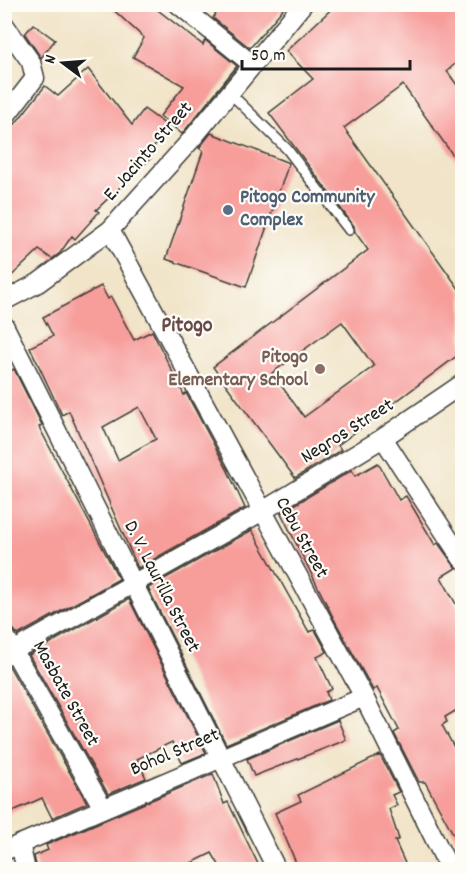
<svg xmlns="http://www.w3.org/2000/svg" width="467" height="874" font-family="Dekko,sans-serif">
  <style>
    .building { fill: #f79e9b; fill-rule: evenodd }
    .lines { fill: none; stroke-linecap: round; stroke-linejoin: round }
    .service-casing { stroke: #3c3a36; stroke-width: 12 }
    .minor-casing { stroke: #3c3a36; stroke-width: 21 }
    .service { stroke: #fff; stroke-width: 9 }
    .minor { stroke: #fff; stroke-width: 18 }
    .service-dot { fill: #5c6f8a; stroke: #fdfcf7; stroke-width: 2 }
    .education-dot { fill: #8d6e63; stroke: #fdfcf7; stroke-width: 2 }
    .labels { text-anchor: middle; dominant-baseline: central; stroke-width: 4.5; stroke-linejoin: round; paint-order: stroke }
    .street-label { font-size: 20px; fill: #1c1c1c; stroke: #fdfcf7 }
    .service-label { font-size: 20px; font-weight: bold; fill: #4e5e75; stroke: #fdfcf7; text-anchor: start }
    .education-label { font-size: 20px; font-weight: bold; fill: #785e54; stroke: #fdfcf7; text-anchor: end }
    .quarter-label { font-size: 22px; font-weight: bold; fill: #694a48; stroke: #fdfcf7 }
  </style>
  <rect width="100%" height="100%" fill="#fdfcf7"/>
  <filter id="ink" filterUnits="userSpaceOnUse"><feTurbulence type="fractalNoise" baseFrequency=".0167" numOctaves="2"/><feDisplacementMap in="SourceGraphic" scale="12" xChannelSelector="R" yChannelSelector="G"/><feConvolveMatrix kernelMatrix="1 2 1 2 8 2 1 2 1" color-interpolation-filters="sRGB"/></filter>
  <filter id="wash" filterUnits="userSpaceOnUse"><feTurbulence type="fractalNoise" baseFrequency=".008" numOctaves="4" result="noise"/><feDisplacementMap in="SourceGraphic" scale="24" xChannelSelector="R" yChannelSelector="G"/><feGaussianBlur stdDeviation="1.35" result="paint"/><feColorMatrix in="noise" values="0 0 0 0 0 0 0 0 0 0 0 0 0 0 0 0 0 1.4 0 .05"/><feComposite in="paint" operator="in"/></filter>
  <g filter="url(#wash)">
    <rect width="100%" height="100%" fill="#f1e4c8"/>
    <g id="blocks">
      <g class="building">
        <polygon points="107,4 150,4 203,45 205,40 237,66 182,134 160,116 184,86 133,57 144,38"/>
        <polygon points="222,4 287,4 250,48 213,18"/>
        <path d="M337 4H462V58L447 71 462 92V168L403 85 344 128 462 293V352L338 445 341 450 295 478 213 367 368 250 355 232 354 226 269 113 313 79 286 51ZM342 322 374 366 304 417 272 373Z"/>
        <polygon points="33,24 55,40 41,58 25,34"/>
        <polygon points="88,69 132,125 144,109 169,127 148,155 151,158 96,210 99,212 75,239 72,236 60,253 52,259 39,250 4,283 4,138 45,86 58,96"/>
        <polygon points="211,133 289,163 246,287 166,259 203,151 199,148"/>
        <path d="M101 286 108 299 111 297 134 340 152 331 184 395 186 393 227 469 245 508 138 568 69 411 62 415 30 347 53 336 43 317ZM139 407 156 439 118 460 103 427Z"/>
        <polygon points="14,369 42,425 39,427 119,579 18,635 10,625 4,623 4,374"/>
        <polygon points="378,463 399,500 406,496 435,545 438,543 456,568 441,577 462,615 462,707 445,717 447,722 442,725 462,762 462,850 425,782 419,782 394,733 399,730 377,688 373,690 334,619 281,513 352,470 355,476"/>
        <polygon points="252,530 309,632 315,630 327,652 317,657 332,689 326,692 329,700 226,744 148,588"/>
        <polygon points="129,599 206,753 182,763 172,742 137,759 146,778 108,794 29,655"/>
        <polygon points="9,666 87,803 52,818 42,798 4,815 4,667"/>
        <polygon points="338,720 346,740 254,776 247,759"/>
        <polygon points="380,755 399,792 392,795 397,805 389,809 399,839 395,841 408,870 299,870 275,813 301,801 298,795"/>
        <polygon points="213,774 224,804 228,802 258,864 247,870 222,870 212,853 177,870 37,870 34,856 48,850 46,845"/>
      </g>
    </g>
  </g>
  <g filter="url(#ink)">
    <use href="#blocks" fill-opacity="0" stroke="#3c3a36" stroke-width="1.5"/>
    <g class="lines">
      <g class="service-casing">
        <polyline id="service" points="230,93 287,149 349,230"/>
      </g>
      <g class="minor-casing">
        <g id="minor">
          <polyline points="178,4 253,65"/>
          <polyline points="4,24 31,62 35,78 4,118"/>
          <polyline points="110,230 364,697 450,870"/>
          <polyline points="4,301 38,283 110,230 191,140 303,4"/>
          <polyline points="4,325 277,870"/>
          <polyline points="383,438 462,559"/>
          <polyline points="4,634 103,808"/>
          <polyline points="4,656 261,512 383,438 462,384"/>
          <polyline points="20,844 26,870"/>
          <polyline points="4,851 364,697"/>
        </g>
      </g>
      <use href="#service" class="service"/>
      <use href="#minor" class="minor"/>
    </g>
  </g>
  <circle class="service-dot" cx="228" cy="210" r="6"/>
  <circle class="education-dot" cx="320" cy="369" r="6"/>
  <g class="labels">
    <g class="street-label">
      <text transform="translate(149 152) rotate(-49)">E. Jacinto Street</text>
      <text transform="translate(348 432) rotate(-32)">Negros Street</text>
      <text transform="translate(301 538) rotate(61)">Cebu Street</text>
      <text transform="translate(161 587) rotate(63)">D. V. Laurilla Street</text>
      <text transform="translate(65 694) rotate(61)">Masbate Street</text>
      <text transform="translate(175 753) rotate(-23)">Bohol Street</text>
    </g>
    <g class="service-label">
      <text x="240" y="198">Pitogo Community<tspan x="240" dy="23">Complex</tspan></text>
    </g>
    <g class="education-label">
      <text x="308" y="358">Pitogo<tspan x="308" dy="23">Elementary School</tspan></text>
    </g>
    <g class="quarter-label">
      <text x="187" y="326">Pitogo</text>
    </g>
  </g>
  <rect width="467" height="874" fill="none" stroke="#fdfcf7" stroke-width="24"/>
  <g transform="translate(63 63) rotate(286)" stroke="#fdfcf7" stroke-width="4.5" paint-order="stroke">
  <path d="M0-4.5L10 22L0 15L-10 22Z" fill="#1c1c1c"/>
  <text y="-9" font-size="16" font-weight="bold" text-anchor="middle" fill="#1c1c1c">N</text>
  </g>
  <path d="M242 60v9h168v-9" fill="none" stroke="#1c1c1c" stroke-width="3"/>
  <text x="251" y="60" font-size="18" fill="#1c1c1c" stroke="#fdfcf7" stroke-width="4.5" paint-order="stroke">50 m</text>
</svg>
